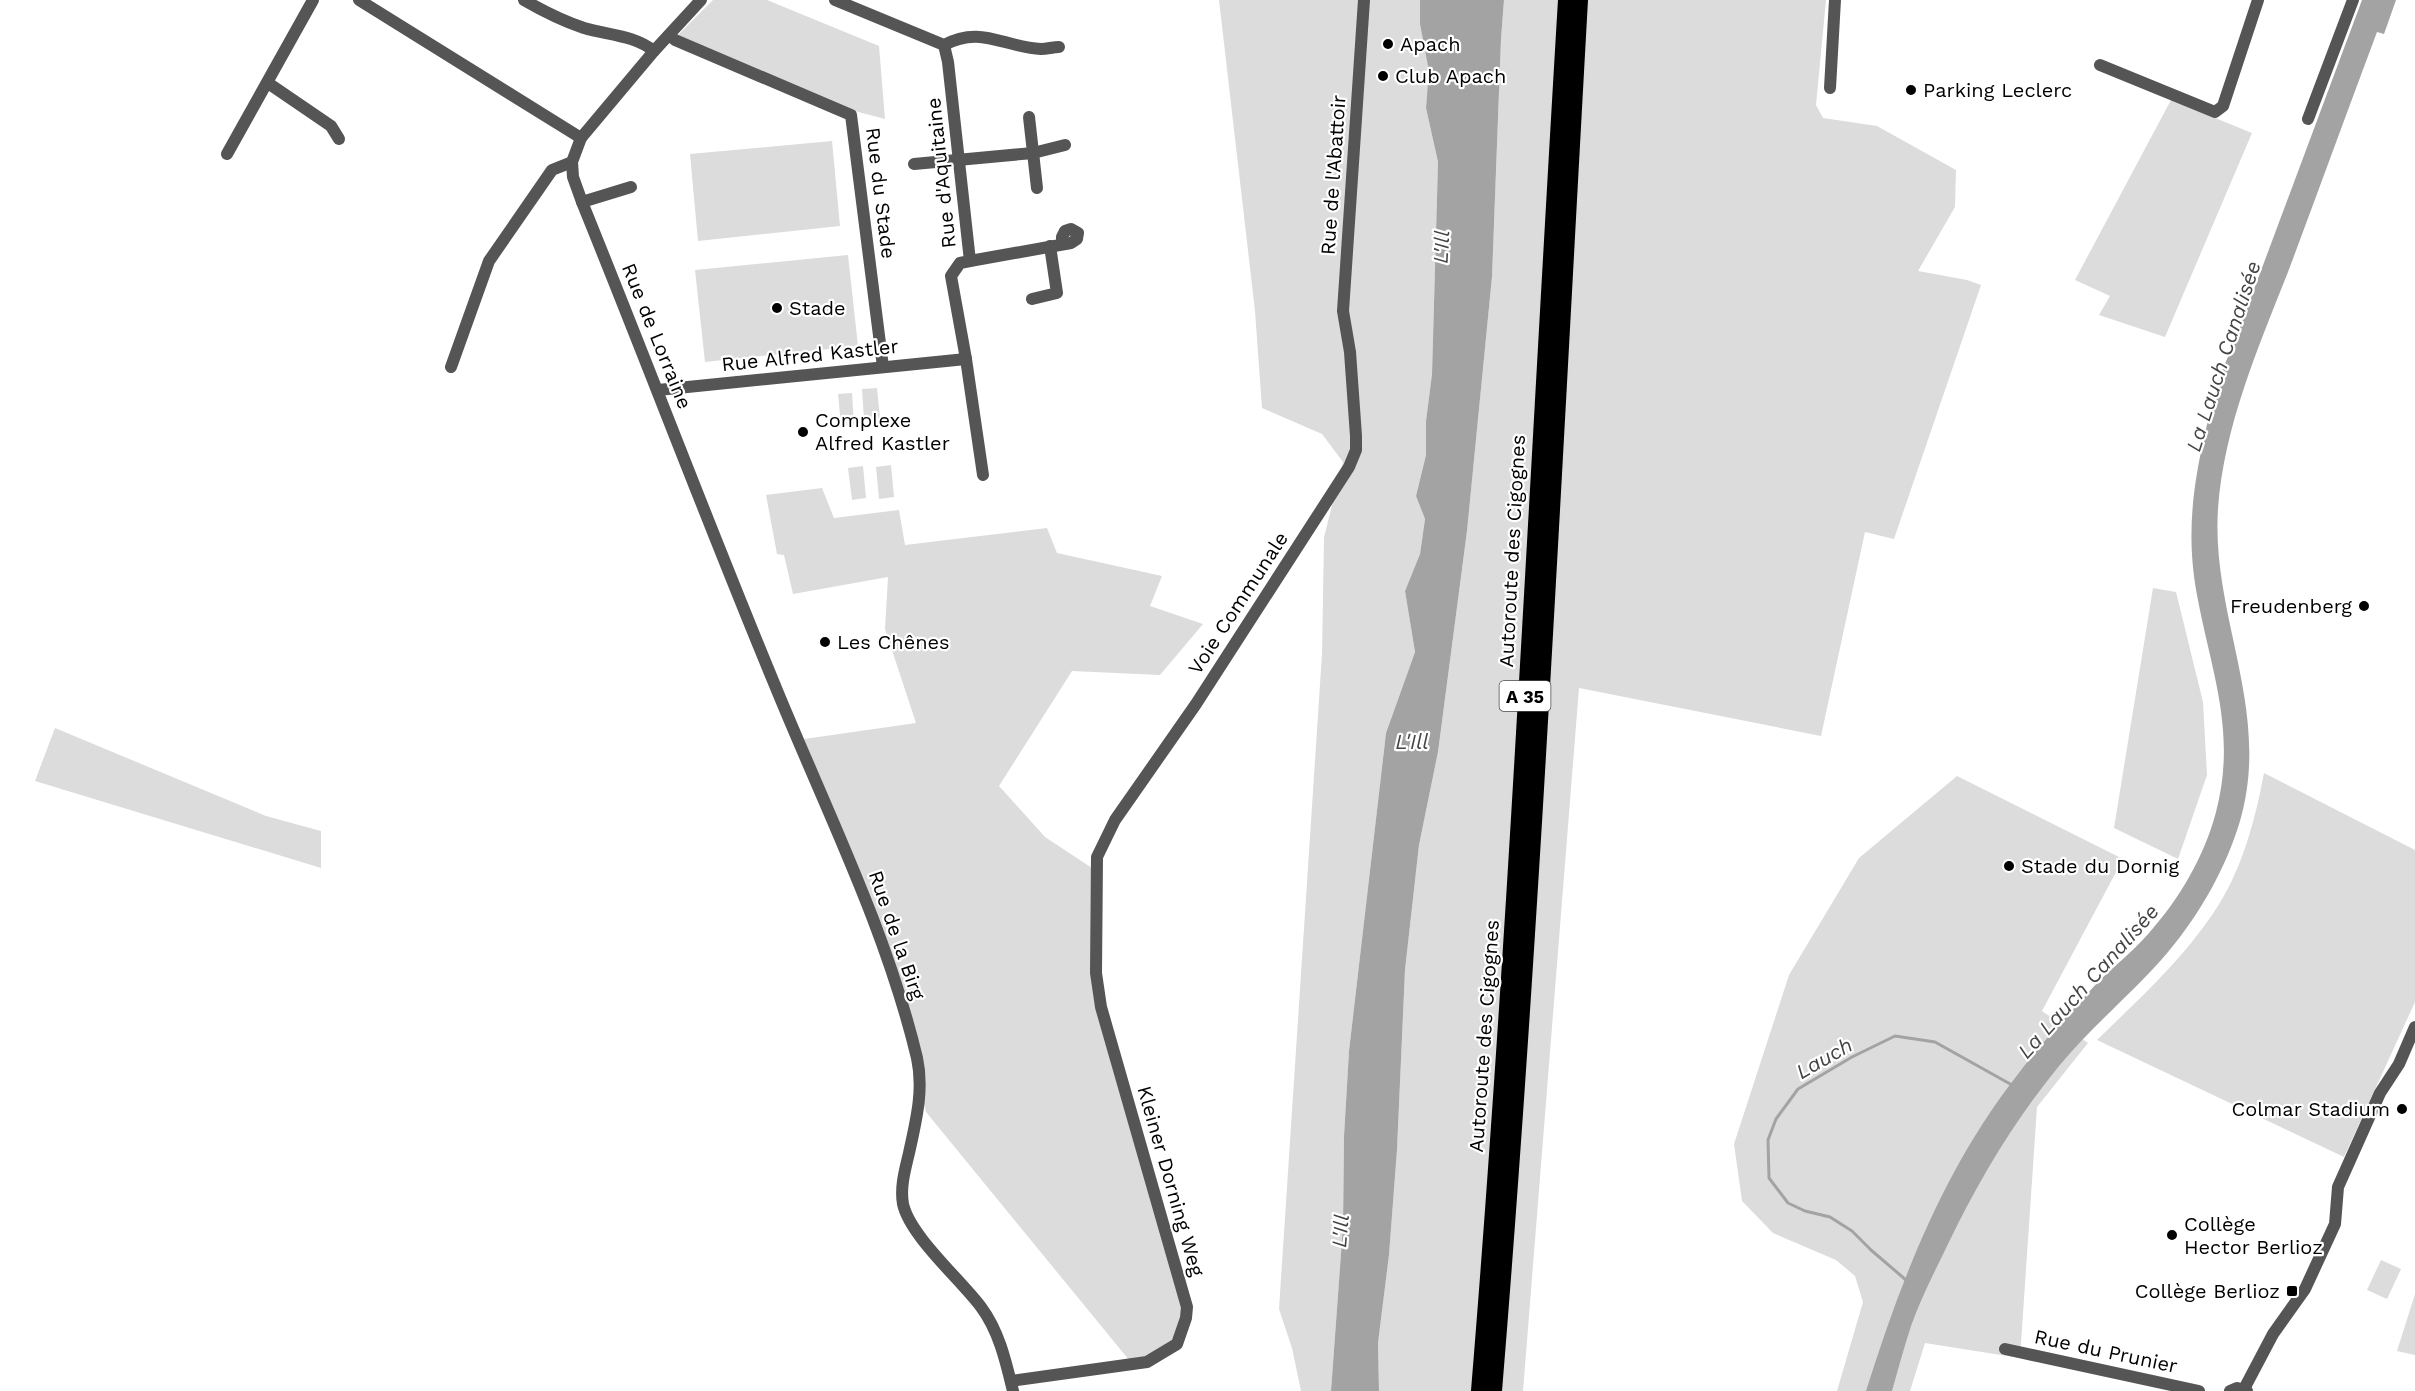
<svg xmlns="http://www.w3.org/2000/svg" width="2415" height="1391" font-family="'Work Sans',sans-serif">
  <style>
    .green { fill: #dcdcdc }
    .water { fill: #a3a3a3 }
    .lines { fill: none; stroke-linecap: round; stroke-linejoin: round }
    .stream { stroke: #a3a3a3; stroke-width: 3 }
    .highway-casing { stroke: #dbdbdb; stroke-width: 20 }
    .minor { stroke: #555; stroke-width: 12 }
    .highway { stroke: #000; stroke-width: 16 }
    .poi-dot { fill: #000; stroke: #fff; stroke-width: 2 }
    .labels { text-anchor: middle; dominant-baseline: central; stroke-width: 4.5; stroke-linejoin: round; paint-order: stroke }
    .shield { fill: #fff; stroke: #4c4c4c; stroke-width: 1.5 }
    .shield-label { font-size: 18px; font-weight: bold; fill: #000 }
    .poi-label { font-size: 20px; fill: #000; stroke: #fff; text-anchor: start }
    .street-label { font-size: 20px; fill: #000; stroke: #fff }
    .water-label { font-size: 21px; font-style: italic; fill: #444; stroke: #fff }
  </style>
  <rect width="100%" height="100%" fill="#fff"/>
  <g class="green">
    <polygon points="713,0 767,0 879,46 885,119 851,110 678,35"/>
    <polygon points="1219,0 1420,0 1420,24 1430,71 1426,108 1438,162 1432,374 1426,421 1426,455 1416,496 1425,519 1420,554 1405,591 1415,652 1386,733 1349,1051 1344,1136 1343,1226 1331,1391 1301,1391 1292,1348 1279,1309 1322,654 1324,537 1343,462 1322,434 1262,408 1255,311"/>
    <polygon points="1504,0 1826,0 1816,105 1823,118 1877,126 1956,170 1955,207 1918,271 1967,280 1981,285 1894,539 1865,532 1821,736 1579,688 1523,1391 1379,1391 1378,1343 1389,1255 1397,1150 1405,970 1419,845 1438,752 1467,531 1492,277 1501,39"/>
    <polygon points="2171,100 2252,133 2165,337 2099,315 2110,296 2075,280"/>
    <polygon points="832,141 840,226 698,241 690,154"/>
    <polygon points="848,255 858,346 705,362 695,270"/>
    <polygon points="877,388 880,419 864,420 862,389"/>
    <polygon points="852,393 854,425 841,426 838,394"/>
    <polygon points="891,465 894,497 879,499 876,467"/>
    <polygon points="863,466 866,498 852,500 848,468"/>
    <polygon points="822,488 834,518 899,510 905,545 1047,528 1057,553 1162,576 1150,606 1203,624 1160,675 1072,671 999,786 1045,837 1092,868 1104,1011 1185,1310 1174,1352 1129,1360 926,1112 891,962 804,739 916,723 885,629 888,577 793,594 784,555 777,554 766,495"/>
    <polygon points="2153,588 2176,592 2203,702 2207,775 2178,859 2114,828"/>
    <polygon points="55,728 266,816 321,831 321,868 35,781"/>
    <path d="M2264 773 2415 850V1002L2344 1157 2097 1040C2138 1000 2180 962 2212 915 2241 874 2255 821 2264 773Z"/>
    <polygon points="1957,776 2123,859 2042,1011 2088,1043 2037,1107 2020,1358 1925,1343 1910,1391 1837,1391 1863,1302 1855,1276 1836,1260 1773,1233 1742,1201 1734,1144 1789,975 1859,858"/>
    <polygon points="2381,1260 2401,1269 2387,1299 2367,1290"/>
    <polygon points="2415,1294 2415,1355 2397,1351"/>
  </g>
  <g class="water">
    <polygon points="1420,0 1504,0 1501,39 1492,277 1467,531 1438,752 1419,845 1405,970 1397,1150 1389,1255 1378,1343 1379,1391 1331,1391 1343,1226 1344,1136 1349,1051 1386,733 1415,652 1405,591 1420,554 1425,519 1416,496 1426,455 1426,421 1432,374 1438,162 1426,108 1429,71 1420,24"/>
    <path d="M2362 0H2396L2384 34 2377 32C2347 112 2318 192 2288 272 2258 348 2224 426 2218 509 2211 617 2272 710 2240 821 2226 868 2200 914 2168 952 2134 992 2093 1025 2059 1066 2014 1121 1979 1180 1948 1244 1935 1271 1921 1298 1911 1326 1904 1348 1898 1369 1892 1391H1866C1901 1280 1943 1171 2015 1078 2037 1049 2062 1020 2087 994 2106 972 2130 955 2149 933 2180 898 2204 857 2216 812 2237 732 2211 671 2197 595 2185 530 2194 479 2209 416 2215 394 2220 371 2231 351Z"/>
  </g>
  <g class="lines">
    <polyline class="stream" points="1906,1280 1871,1250 1852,1231 1830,1217 1805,1211 1788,1203 1769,1178 1768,1140 1776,1119 1798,1089 1852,1057 1895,1036 1935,1042 2012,1085"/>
    <g class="highway-casing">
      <g id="highway">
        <path d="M1479 1391C1517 928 1538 464 1566 0"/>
        <path d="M1494 1391C1532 928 1554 464 1580 0"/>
      </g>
    </g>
    <g class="minor">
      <polyline points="359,0 581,138"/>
      <path d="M524 0C543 11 563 21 584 28 608 35 634 35 654 51"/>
      <path d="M835 0 944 45C981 25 1003 47 1041 49 1047 49 1053 47 1059 47"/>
      <polyline points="669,35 675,40 851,115 883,367"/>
      <polyline points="944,45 948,62 970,261 960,263 951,276 966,359 983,475"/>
      <polyline points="2100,65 2215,112 2223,106 2258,0"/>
      <polyline points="268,83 331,126 339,139"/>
      <polyline points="1830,88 1835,0"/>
      <polyline points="1029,117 1037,188"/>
      <polyline points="2308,119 2353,0"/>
      <polyline points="227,154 313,0"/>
      <path d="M572 162 573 177 582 202C647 362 708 524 774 683 824 806 886 928 917 1058 924 1090 916 1121 909 1153 905 1170 900 1187 903 1204 910 1236 961 1280 981 1307 999 1331 1006 1362 1013 1391"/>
      <polyline points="914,164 1033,153 1065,145"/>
      <polyline points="582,202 631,187"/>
      <polyline points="970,261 1071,243 1077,239 1078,233 1071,229 1065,231 1062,237 1062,244"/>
      <polyline points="1032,299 1057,293 1050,246"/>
      <polyline points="451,367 489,261 552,170 572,162 581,138 654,51 701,0"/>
      <polyline points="658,390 966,359"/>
      <polyline points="2005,1349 2199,1391"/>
      <polyline points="1011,1381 1147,1362 1177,1344 1186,1318 1187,1307 1101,1007 1096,973 1097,857 1115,820 1196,704 1349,467 1356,450 1356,436 1350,352 1343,311 1364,0"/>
      <polyline points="2244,1389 2273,1334 2305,1289 2335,1224 2338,1187 2380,1093 2399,1064 2415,1027"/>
      <polyline points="2230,1391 2237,1388 2247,1391"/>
    </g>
    <use href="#highway" class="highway"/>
  </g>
  <g class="poi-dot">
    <circle cx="1388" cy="44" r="6"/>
    <circle cx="1383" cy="76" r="6"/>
    <circle cx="1911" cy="90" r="6"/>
    <circle cx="777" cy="308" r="6"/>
    <circle cx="803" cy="432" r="6"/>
    <circle cx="2364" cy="606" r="6"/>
    <circle cx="825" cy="642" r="6"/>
    <circle cx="2009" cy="866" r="6"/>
    <circle cx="2402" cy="1109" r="6"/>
    <circle cx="2172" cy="1235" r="6"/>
    <rect x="2286" y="1285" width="12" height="12" rx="3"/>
  </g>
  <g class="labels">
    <rect class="shield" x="1499.5" y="681" width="51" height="30" rx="4.5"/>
    <g class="shield-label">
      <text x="1525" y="696">A 35</text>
    </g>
    <g class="poi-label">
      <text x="1400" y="44">Apach</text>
      <text x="1395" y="76">Club Apach</text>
      <text x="1923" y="90">Parking Leclerc</text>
      <text x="789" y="308">Stade</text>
      <text x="815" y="420">Complexe<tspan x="815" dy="23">Alfred Kastler</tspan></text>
      <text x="2352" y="606" text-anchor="end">Freudenberg</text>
      <text x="837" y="642">Les Chênes</text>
      <text x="2021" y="866">Stade du Dornig</text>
      <text x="2390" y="1109" text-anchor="end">Colmar Stadium</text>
      <text x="2184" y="1224">Collège<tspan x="2184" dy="23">Hector Berlioz</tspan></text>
      <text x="2280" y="1291" text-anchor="end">Collège Berlioz</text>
    </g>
    <g class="street-label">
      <text transform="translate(941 173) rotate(-96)">Rue d'Aquitaine</text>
      <text transform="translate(1333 175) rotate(-86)">Rue de l'Abattoir</text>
      <text transform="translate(881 193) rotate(83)">Rue du Stade</text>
      <text transform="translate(657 336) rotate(68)">Rue de Lorraine</text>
      <text transform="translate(810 355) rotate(-6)">Rue Alfred Kastler</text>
      <text transform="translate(1512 551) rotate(-87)">Autoroute des Cigognes</text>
      <text transform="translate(1238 603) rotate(-57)">Voie Communale</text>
      <text transform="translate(897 935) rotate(71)">Rue de la Birg</text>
      <text transform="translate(1484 1036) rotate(-86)">Autoroute des Cigognes</text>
      <text transform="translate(1171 1181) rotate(74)">Kleiner Dorning Weg</text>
      <text transform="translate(2106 1351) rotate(12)">Rue du Prunier</text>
    </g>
    <g class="water-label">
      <text transform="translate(1441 247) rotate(-87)">L'Ill</text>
      <text transform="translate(2223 356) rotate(-72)">La Lauch Canalisée</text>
      <text x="1412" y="741">L'Ill</text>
      <text transform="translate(2088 981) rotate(-48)">La Lauch Canalisée</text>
      <text transform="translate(1824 1058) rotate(-30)">Lauch</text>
      <text transform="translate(1340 1231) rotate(-85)">L'Ill</text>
    </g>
  </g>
</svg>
